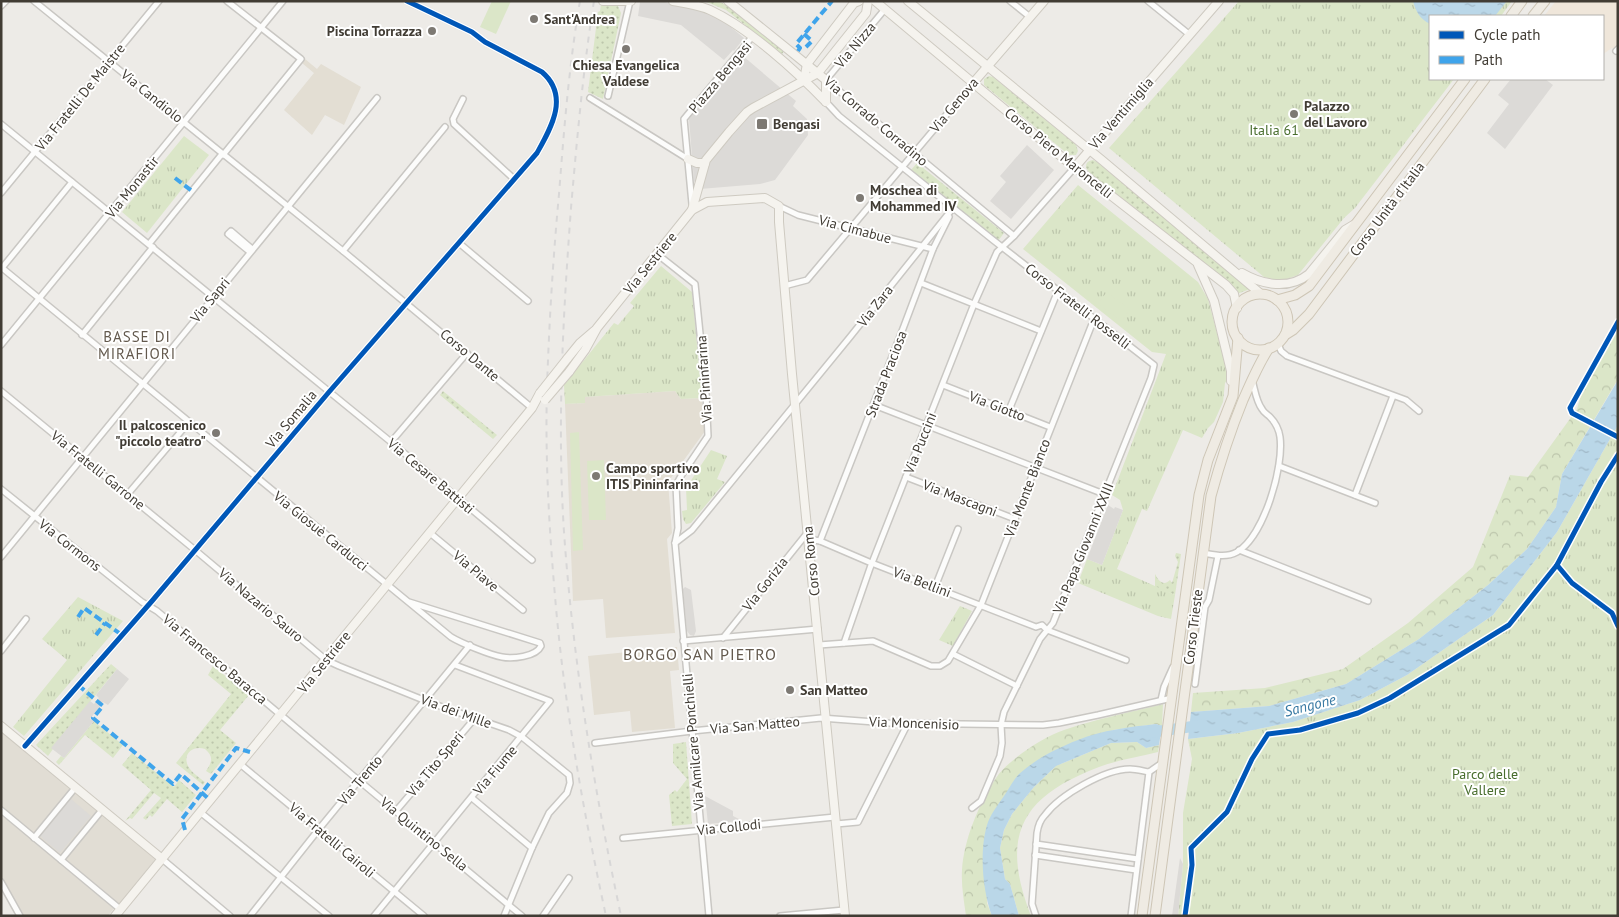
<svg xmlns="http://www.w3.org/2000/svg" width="1619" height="917" viewBox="0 0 1619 917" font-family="'PT Sans',sans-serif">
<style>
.residential{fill:#e1ddd4}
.commercial{fill:#efe6da}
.education{fill:#e3ded3}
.grass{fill:url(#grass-dots)}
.forest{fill:url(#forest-crowns)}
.park{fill:url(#park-tufts)}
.pitch{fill:#dbe6c8}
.parking{fill:#dcdad7}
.water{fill:url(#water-ripples)}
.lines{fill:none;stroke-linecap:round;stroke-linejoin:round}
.river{stroke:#bad7e8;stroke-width:11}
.street-casing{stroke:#c9c7c3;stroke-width:8}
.secondary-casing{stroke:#cecac1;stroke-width:10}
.primary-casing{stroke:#cec6b6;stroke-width:11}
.street{stroke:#fcfcfb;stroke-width:5}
.secondary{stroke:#f5f3ee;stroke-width:8}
.primary{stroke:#efebe3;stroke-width:9}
.rail{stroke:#d8d7d7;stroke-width:2;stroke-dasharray:6 6;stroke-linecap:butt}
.secondary-bridge-casing{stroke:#cecac1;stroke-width:10;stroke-linecap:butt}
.secondary-bridge{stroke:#f5f3ee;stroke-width:8}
.quiet{stroke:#3fa4eb;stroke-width:4;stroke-dasharray:8 4;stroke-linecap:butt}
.cycleway-casing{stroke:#fff;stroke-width:8}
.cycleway{stroke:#0057b8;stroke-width:5}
.poi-dot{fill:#7d7973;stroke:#fff;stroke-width:2}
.labels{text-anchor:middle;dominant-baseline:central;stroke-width:4;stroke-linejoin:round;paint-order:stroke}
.poi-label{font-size:14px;font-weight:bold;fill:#413c34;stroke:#fff;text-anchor:start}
.street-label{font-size:14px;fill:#413c34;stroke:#fff}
.park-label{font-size:14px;fill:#486d2d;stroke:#fff}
.neighbourhood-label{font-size:15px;letter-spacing:1px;fill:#63594d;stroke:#fff}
.water-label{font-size:15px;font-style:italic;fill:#3879a3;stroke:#fff}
.quarter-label{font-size:16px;letter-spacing:1px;fill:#63594d;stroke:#fff}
</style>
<defs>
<pattern id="grass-dots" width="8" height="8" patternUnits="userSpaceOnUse" patternTransform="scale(1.25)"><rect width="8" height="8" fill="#dbe6c8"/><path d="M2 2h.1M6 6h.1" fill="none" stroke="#bdc6ac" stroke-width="1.8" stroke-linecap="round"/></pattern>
<pattern id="forest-crowns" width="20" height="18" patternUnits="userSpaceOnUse" patternTransform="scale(1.25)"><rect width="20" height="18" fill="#dbe6c8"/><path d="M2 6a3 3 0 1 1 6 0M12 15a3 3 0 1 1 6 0" fill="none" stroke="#bdc6ac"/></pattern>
<pattern id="park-tufts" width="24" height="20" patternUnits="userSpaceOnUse" patternTransform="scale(1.25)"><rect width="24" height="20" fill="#dbe6c8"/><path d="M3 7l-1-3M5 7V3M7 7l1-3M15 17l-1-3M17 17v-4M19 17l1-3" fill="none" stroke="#bdc6ac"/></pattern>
<pattern id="water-ripples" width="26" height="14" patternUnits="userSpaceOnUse" patternTransform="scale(1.25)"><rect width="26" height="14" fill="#bad7e8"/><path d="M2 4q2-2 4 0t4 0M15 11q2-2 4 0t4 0" fill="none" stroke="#a1b9c8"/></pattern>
</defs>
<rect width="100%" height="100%" fill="#edebe7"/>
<g class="residential">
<path d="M1 731 72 790 34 835 1 807Z"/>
<path d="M75 792 156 858 119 905 37 838Z"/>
<path d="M1 813 115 907 108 916H22L1 877Z"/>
</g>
<path class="commercial" d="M1556 1H1618V53L1612 48 1603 54V16H1544Z"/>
<g class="education">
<path d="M305 59 317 69 321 64 361 87 344 125 325 115 312 135 284 110 314 73 302 63Z"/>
<path d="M675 391 681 399 702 398 705 431 668 482 672 533 667 539 675 633 606 638 603 599 573 601 565 404 585 403V397Z"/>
<path d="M677 647 679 670 670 671 675 728 632 732 630 711 594 715 588 656Z"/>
</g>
<g class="grass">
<path d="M704 1H718L728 6 784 51 782 54 726 10Z"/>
<path d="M601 4 618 6 621 13 603 99 588 92 598 12 600 11Z"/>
<path d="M989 76 993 77 1076 145 1078 151 1076 155H1069L984 85V79Z"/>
<path d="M1093 160 1097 162 1250 289 1237 294 1233 287 1181 244 1168 237 1089 172 1086 168C1086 163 1087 161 1093 160Z"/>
<path d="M917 163 1004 233 998 241 911 170Z"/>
<path d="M443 391 497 435 493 439 440 395Z"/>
<path d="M1176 553 1181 554 1175 595 1155 587V574C1158 580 1163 587 1170 580L1172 583 1178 562 1175 556Z"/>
<path d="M111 664 117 669 52 748 53 749 48 756 36 745Z"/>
<path d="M213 666 249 695 220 730 236 743 211 774 206 771C212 762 214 757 205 749 194 745 182 753 188 766 191 772 200 778 205 782L203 785 176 763 231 694 208 675Z"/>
<path d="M94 721 123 745 113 758 85 735 59 765 56 762 61 756 64 758Z"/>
<path d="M686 742 692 824 672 826 669 795 675 790 677 792 687 779 673 763V744Z"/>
<path d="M132 753 174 787 179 780 196 795 182 812 167 799 152 817 150 815 146 820 143 818 161 798 154 793 132 819 130 818 125 821 151 790 122 765Z"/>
</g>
<g class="forest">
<path d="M1618 328V379L1562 474 1556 507 1527 549 1488 585 1419 639 1346 684 1269 706 1191 712 1193 693 1265 688 1343 669 1408 623 1473 567 1510 475 1528 477 1577 409 1582 392Z"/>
<path d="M1163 704 1162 726 1156 724 1113 730 999 803 987 903 992 916H966C964 901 961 885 962 870 964 839 979 804 996 778 1008 760 1043 737 1064 730 1096 719 1131 712 1163 704Z"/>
<path d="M1137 742 1146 748 1159 745 1158 752C1138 757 1118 760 1099 767 1020 797 1000 836 1031 916H1019L1010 884 1005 879 1000 848 1004 830 1012 814 1034 787 1056 766 1111 743Z"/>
</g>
<g class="park">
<path d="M1239 1H1512L1501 16H1430V79H1454L1355 208 1344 218 1298 275 1281 281 1264 277 1109 148Z"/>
<path d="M184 136 209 155 147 233 122 212Z"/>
<path d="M1078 185 1198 282 1208 299 1229 378 1225 383 1223 402 1214 422 1208 428 1202 438 1183 430 1147 511 1142 509 1117 569 1175 595 1171 619 1158 616 1078 583 1087 559 1102 565 1123 510 1120 500 1112 495 1166 354 1152 352 1023 249Z"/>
<path d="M661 266 692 292 702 398 681 399 675 391 585 397V403L565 404 564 385 614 323 618 325 634 306 630 303Z"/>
<path d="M1618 425V916H1178L1183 864V813L1192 759 1188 739 1238 733 1293 722 1360 700 1407 675 1493 615 1557 532Z"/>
<path d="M711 450 727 456 717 479 725 482 691 523 686 524 683 519 682 511 687 510 686 488Z"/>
<path d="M78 597 123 621 24 736 13 727 67 660 42 639Z"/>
<path d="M960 606 972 611 953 646 939 640Z"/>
</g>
<g class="pitch">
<path d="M492 1H511L496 34 480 27Z"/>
<path d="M1107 292 1130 310 1121 321 1098 303Z"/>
<path d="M579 432 583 550 573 551 570 433Z"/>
<path d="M604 460 606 520H589L587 461Z"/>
</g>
<g class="parking">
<path d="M659 1 699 8 721 19 744 38 734 51 733 50 724 60 681 25 638 16 640 2Z"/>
<path d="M743 56 796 101 793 106 807 119 808 135 775 180 760 184 700 189 694 181 689 119Z"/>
<path d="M1511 79H1545L1553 85 1505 149 1487 133 1509 104 1498 95Z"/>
<path d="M1027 145 1054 170 1011 219 990 201 1006 182 1000 176Z"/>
<path d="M1108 505 1114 509 1115 507 1123 510 1102 565 1087 559Z"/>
<path d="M685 587 691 590 696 631 694 636 690 635 687 631 683 589Z"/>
<path d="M117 669 129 679 108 705 103 702 90 719 94 721 64 758 51 748 90 701 94 704 99 698 96 695Z"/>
<path d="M705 796 733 811V816L739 819V821L708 824Z"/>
<path d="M71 799 91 816 60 853 40 836Z"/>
<path d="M1180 858 1183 864 1178 916H1172Z"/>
</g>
<g class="water">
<path d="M1413 1H1507L1495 16H1430V24C1420 19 1416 12 1413 1Z"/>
<path d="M1618 380V425L1557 532 1493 615 1407 675 1360 700 1293 722 1238 733 1188 739 1191 712 1269 706 1346 684 1419 639 1488 585 1527 549 1556 507 1562 474Z"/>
<path d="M1156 724 1162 726 1159 745 1146 748 1137 742 1111 743 1056 766 1034 787 1012 814 1004 830 1000 848 1005 879 1010 884 1019 916H992C982 890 979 848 988 822 992 812 1000 802 1006 793 1010 787 1014 779 1019 774 1036 759 1057 748 1078 740 1102 730 1130 727 1156 724Z"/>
</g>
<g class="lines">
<path class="river" d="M1147 733 1203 725"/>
<defs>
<g id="street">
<path d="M34 1 343 251 532 408"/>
<path d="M1010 1 1030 17"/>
<path d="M1148 1 1190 35"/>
<path d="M1 6 6 1"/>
<path d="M885 9 826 80 1014 236"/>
<path d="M1616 51 1618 49"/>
<path d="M608 96 630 1"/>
<path d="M590 98 688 159"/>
<path d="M463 99 453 119 454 124 514 179"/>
<path d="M826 102 839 116 993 240 1154 365 1151 378 1053 623 1040 639 1004 712 1001 725 1002 743 1000 756 981 801 972 808"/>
<path d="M1 124 391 442 532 560"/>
<path d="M223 155 301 59 227 1"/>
<path d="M1 193 159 1"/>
<path d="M692 204 684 119 752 37"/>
<path d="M779 206 798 215 933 249"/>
<path d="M459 243 528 301"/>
<path d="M149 244 222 154"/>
<path d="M343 251 445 127"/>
<path d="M250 252 228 234 231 231 252 249"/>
<path d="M657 254 695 284 706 393 708 436 681 476 676 485 678 528 675 543 709 916"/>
<path d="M1 267 451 637C461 643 490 655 502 657 512 659 536 657 541 646L540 643 409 602"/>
<path d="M2 268 72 182"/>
<path d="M921 283 1041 331"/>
<path d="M784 286 807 280 974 82"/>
<path d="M82 335 153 247"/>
<path d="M1278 344 1281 351 1287 356 1406 400 1419 411"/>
<path d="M1 345 283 1"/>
<path d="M943 385 1050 427"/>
<path d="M1 391 195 550 326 660 339 666 431 703 509 730 522 737 569 775 570 783 567 793 549 813 532 848 504 916"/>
<path d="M874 405 1104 494"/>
<path d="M1009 410 1055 298 1059 292"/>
<path d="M391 442 467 353"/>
<path d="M1279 466 1375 503"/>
<path d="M906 477 1015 519"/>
<path d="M1 489 142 602 157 611 363 784 522 916"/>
<path d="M127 495 189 422"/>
<path d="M1355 495 1393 396"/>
<path d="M430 533 523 610"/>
<path d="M808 539 820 541 869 562 1036 627 1042 625 1047 630 1126 660"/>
<path d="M820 541 904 326 933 249 949 217"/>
<path d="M675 543 692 530 850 337 953 208"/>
<path d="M1239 550 1368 601"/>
<path d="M1203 553C1215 555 1226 558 1237 552 1264 536 1284 467 1280 437 1279 430 1275 422 1270 417 1267 414 1264 413 1262 409 1256 401 1255 390 1252 380"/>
<path d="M1 557 377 98"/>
<path d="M935 587 958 529"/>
<path d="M723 638 808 532"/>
<path d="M683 641 818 629"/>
<path d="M844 643 870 568 974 304 997 252 1014 236 1075 167"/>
<path d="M819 645 873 641 931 666H940L948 661 981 605 1094 319"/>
<path d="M1 651 26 619"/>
<path d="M953 654 1017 686"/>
<path d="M1195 684 1205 607 1209 600 1218 556"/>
<path d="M1161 700 1164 687 1173 667"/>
<path d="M595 743 692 731 821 718 888 723 1043 725 1059 723 1098 715 1172 698"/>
<path d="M25 746 152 601 329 392 537 153C551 128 570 96 542 72L485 42 472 32 407 1"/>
<path d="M240 764 424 916"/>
<path d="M472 798 532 848"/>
<path d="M1 810 120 909"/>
<path d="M396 811 475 718"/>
<path d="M200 812 329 916"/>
<path d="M836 824 858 822 908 723"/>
<path d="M34 838 75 788"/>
<path d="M623 838 835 817"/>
<path d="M1036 844 1138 859"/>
<path d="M1035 855 1136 870"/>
<path d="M161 858 230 916"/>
<path d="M61 860 102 810"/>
<path d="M1 882 20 916"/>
<path d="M250 916 319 829 470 645"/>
<path d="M374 916 550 701 455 665"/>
<path d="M543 916 569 878"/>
<path d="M780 916 844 910"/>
<path d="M1036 916 1032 904 1037 833C1038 826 1040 820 1045 815 1060 795 1105 769 1130 769 1136 769 1143 771 1149 772"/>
<path d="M1131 916 1149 772 1162 763"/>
</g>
<g id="secondary">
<path d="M603 1H631"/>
<path d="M673 1C685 3 699 5 710 10 749 28 796 71 826 102"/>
<path d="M728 1 826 80"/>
<path d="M875 1 1063 158 1226 285 1234 294 1237 308"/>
<path d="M908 1 1103 161 1261 294"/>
<path d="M804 80 807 64 854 3 859 1"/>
<path d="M974 82 1044 1"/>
<path d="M826 102V80"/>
<path d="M688 159 697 163H705"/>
<path d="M1075 167 1219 1"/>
<path d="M692 210 706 160 729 132 747 112 753 108 818 73 866 13 868 1"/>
<path d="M1198 265 1214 301 1231 371V381"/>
<path d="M1242 273C1263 285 1289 290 1309 274L1345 230 1355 224"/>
<path d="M567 359 580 343 594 331"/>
<path d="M569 372 585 350 597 328 692 210 707 202 765 198 779 206V222L792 374 845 916"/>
<path d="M1 726 161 858"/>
<path d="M115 916 532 408 540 393"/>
</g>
<g id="primary">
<path d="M1511 16 1522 1"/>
<path d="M1533 16 1545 1"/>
<circle cx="1260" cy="322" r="28"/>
<path d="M1277 300 1295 295 1309 286 1465 79"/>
<path d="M1285 335 1293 330 1309 314 1485 79"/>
<path d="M1142 916 1199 495 1208 460 1233 396 1238 338"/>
<path d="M1155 916 1211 496C1220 463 1230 432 1243 400 1251 382 1258 365 1269 348"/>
</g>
</defs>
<use href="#street" class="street-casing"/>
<use href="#secondary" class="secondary-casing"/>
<use href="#primary" class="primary-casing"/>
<use href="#street" class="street"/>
<use href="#secondary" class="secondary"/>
<use href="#primary" class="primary"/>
<g class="rail">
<path d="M580 1C569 65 564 130 559 194 553 259 549 324 547 388 545 457 549 527 555 596 564 704 583 810 606 916"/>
<path d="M594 1C583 70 577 139 571 208 563 316 557 424 564 532 573 661 594 789 621 916"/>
</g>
<defs>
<g id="secondary-bridge">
<path d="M540 393 567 359"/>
<path d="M545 400 569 372"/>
</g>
</defs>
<use href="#secondary-bridge" class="secondary-bridge-casing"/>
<use href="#secondary-bridge" class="secondary-bridge"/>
<g class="quiet">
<path d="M804 34 812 41 806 47"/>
<path d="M798 51 800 48 796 44 832 1"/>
<path d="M175 178 192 191"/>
<path d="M78 617 84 608 122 635"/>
<path d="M96 635 105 623"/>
<path d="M78 685 103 706 93 718 173 784 181 774 210 800"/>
<path d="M185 830 182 819 236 748 250 752"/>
</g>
<defs>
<g id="cycleway">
<path d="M1618 322 1570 408 1572 413 1618 437"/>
<path d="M1557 565 1572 583 1612 613 1618 626"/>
<path d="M25 746 152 601 329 392 537 153C551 128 570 96 542 72L485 42 472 32 407 1"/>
<path d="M1185 916 1192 865 1191 848 1227 812 1252 759 1268 734 1300 730 1358 713 1390 698 1509 625 1557 565 1601 482 1618 455"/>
</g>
</defs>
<use href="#cycleway" class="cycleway-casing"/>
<use href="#cycleway" class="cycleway"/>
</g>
<g class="poi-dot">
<circle cx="534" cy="19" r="5"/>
<circle cx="432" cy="31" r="5"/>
<circle cx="626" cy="49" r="5"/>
<circle cx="1294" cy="114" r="5"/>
<rect x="756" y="118" width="12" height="12" rx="2.5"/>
<circle cx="860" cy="198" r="5"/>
<circle cx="216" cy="433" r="5"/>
<circle cx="596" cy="476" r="5"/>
<circle cx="790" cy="690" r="5"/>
</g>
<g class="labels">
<g class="poi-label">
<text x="544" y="19">Sant'Andrea</text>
<text x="422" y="31" text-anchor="end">Piscina Torrazza</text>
<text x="626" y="65" text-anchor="middle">Chiesa Evangelica<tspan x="626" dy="16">Valdese</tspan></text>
<text x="1304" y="106">Palazzo<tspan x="1304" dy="16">del Lavoro</tspan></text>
<text x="773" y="124">Bengasi</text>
<text x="870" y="190">Moschea di<tspan x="870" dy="16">Mohammed IV</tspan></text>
<text x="206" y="425" text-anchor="end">Il palcoscenico<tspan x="206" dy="16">"piccolo teatro"</tspan></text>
<text x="606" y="468">Campo sportivo<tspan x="606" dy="16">ITIS Pininfarina</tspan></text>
<text x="800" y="690">San Matteo</text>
</g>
<g class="street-label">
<text transform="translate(855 45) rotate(-50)">Via Nizza</text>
<text transform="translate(720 77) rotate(-50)">Piazza Bengasi</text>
<text transform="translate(152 96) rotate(39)">Via Candiolo</text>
<text transform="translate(80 97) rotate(-51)">Via Fratelli De Maistre</text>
<text transform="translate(954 105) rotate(-50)">Via Genova</text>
<text transform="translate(1121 113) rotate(-49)">Via Ventimiglia</text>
<text transform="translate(876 121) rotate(40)">Via Corrado Corradino</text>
<text transform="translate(1059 153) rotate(39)">Corso Piero Maroncelli</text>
<text transform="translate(132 187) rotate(-51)">Via Monastir</text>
<text transform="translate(1387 209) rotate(-53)">Corso Unità d'Italia</text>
<text transform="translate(855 229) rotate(15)">Via Cimabue</text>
<text transform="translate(650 263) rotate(-51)">Via Sestriere</text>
<text transform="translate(210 300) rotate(-51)">Via Sapri</text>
<text transform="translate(875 306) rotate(-52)">Via Zara</text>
<text transform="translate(1078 306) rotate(38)">Corso Fratelli Rosselli</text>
<text transform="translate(470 355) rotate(40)">Corso Dante</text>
<text transform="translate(886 374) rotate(-69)">Strada Praciosa</text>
<text transform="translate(704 379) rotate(-94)">Via Pininfarina</text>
<text transform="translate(997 406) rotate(21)">Via Giotto</text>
<text transform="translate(291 419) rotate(-50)">Via Somalia</text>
<text transform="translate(920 443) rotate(-68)">Via Puccini</text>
<text transform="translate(98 470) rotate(39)">Via Fratelli Garrone</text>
<text transform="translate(431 476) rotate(40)">Via Cesare Battisti</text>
<text transform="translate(1027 488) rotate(-69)">Via Monte Bianco</text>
<text transform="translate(960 498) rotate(21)">Via Mascagni</text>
<text transform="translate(321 531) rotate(39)">Via Giosuè Carducci</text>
<text transform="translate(70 545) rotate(38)">Via Cormons</text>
<text transform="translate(1083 548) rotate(-68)">Via Papa Giovanni XXIII</text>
<text transform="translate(811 561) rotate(-96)">Corso Roma</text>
<text transform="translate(476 571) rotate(40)">Via Piave</text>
<text transform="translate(922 582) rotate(21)">Via Bellini</text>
<text transform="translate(765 584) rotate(-52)">Via Gorizia</text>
<text transform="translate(261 605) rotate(40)">Via Nazario Sauro</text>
<text transform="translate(1193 627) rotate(-83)">Corso Trieste</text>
<text transform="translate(215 659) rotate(40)">Via Francesco Baracca</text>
<text transform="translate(324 662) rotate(-51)">Via Sestriere</text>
<text transform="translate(456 711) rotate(20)">Via dei Mille</text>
<text transform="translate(914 723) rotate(2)">Via Moncenisio</text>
<text transform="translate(755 725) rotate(-5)">Via San Matteo</text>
<text transform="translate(693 742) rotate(-95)">Via Amilcare Ponchielli</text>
<text transform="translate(435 764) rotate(-50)">Via Tito Speri</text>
<text transform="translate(495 770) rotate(-50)">Via Fiume</text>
<text transform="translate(360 780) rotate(-50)">Via Trento</text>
<text transform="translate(729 827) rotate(-6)">Via Collodi</text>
<text transform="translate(424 834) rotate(39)">Via Quintino Sella</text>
<text transform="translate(332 840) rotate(40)">Via Fratelli Cairoli</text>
</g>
<g class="park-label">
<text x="1274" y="130">Italia 61</text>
<text x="1485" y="774">Parco delle<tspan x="1485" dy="16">Vallere</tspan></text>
</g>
<g class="neighbourhood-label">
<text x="137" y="336">BASSE DI<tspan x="137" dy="17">MIRAFIORI</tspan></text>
</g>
<g class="water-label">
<text transform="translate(1310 705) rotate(-14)">Sangone</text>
</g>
<g class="quarter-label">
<text x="700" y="654">BORGO SAN PIETRO</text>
</g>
</g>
<rect width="1619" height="917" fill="none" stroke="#413c34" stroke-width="5"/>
<rect x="1429" y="15" width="175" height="65" fill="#ffffff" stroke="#b3b1ae"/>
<rect x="1439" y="31" width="25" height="8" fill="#0057b8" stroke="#b3b1ae"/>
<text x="1474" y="40" font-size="15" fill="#413c34">Cycle path</text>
<rect x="1439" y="56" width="25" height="8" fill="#3fa4eb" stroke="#b3b1ae"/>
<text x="1474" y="65" font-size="15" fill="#413c34">Path</text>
</svg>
